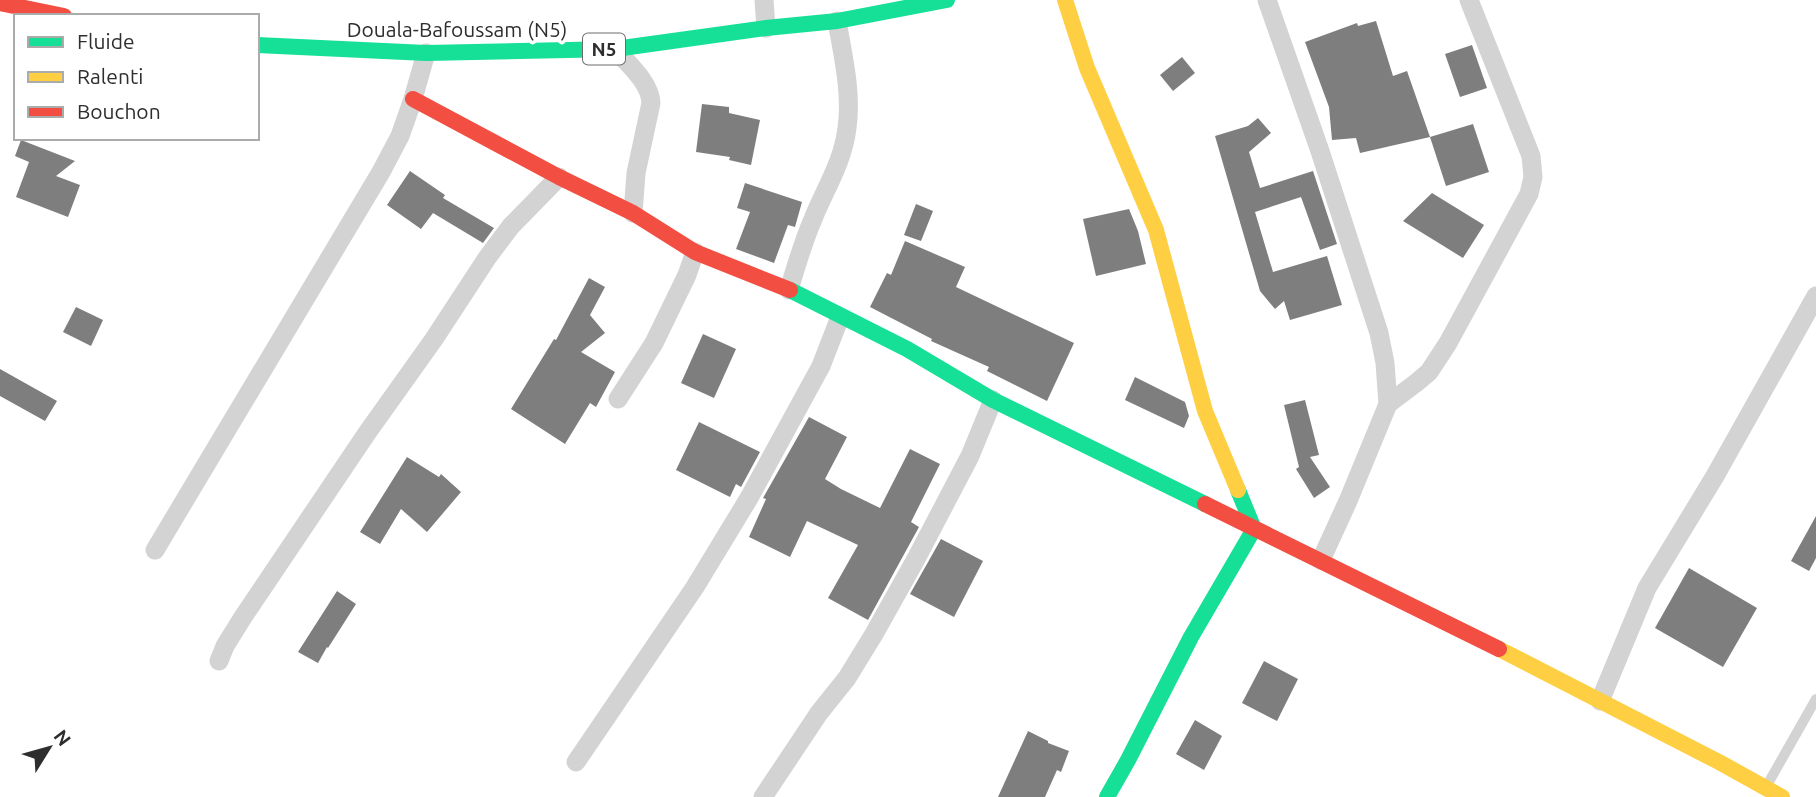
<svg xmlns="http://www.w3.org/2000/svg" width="1816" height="797" viewBox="0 0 1816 797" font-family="Ubuntu,sans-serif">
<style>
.building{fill:#7e7e7e}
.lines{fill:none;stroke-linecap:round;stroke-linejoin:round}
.lane{stroke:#d3d3d3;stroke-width:10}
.street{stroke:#d3d3d3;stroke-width:19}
.fast{stroke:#16e098;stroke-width:16}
.slow{stroke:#ffcf43;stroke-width:16}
.jam{stroke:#f24e42;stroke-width:16}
.labels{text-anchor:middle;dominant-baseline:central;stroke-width:7;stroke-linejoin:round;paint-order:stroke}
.shield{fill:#fff;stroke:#6d6d6d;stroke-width:2}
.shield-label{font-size:19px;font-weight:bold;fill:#2e2e2e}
.street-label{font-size:21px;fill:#2e2e2e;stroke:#fff}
</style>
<rect width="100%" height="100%" fill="#fff"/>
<g class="building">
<path d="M1376 21 1393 76 1407 71 1430 137 1360 153 1356 138 1332 140 1329 107 1305 42 1357 23 1358 26Z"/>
<path d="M1472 45 1487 88 1460 97 1445 54Z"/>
<path d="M1182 57 1195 73 1173 91 1160 75Z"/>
<path d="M702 104 729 107V113L760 120 751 165 729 160 730 157 696 152Z"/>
<path d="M1258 118 1271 133 1249 152 1260 188 1313 171 1337 244 1320 250 1301 197 1255 212 1273 272 1327 256 1342 305 1290 320 1284 301 1275 309 1260 291 1215 136 1248 126Z"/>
<path d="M1473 124 1489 172 1446 186 1430 137Z"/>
<path d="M21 140 75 161 56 176 80 185 68 217 16 197 29 162 15 156Z"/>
<path d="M410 171 445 195 443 198 494 228 483 243 433 213 421 229 387 205Z"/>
<path d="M745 183 802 202 795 227 788 225 774 263 736 249 750 212 737 208Z"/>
<path d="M1432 193 1484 225 1463 258 1403 221Z"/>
<path d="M916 204 933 211 921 241 904 235Z"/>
<path d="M1129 209 1138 231 1146 264 1096 276 1083 219Z"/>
<path d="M905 241 965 267 956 287 1074 343 1047 401 987 371 989 367 931 341 932 339 870 307 887 273 891 275Z"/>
<path d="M589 278 605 287 590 315 605 333 581 352 615 372 596 407 590 403 565 444 511 409 554 339 556 340Z"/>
<path d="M76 307 103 320 91 346 63 332Z"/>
<path d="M703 334 736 349 714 398 681 383Z"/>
<path d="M0 369 57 401 45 421 0 396Z"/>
<path d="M1135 377 1185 402 1189 416 1184 428 1125 400Z"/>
<path d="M1305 400 1319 455 1310 457 1330 487 1314 498 1296 469 1299 467 1284 405Z"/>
<path d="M809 417 847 437 825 479 841 489 880 508 910 449 940 464 911 522 919 527 868 620 828 598 858 545 807 521 790 557 749 537 766 499 763 498Z"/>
<path d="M699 422 760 452 741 487 736 484 730 497 676 470Z"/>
<path d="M407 457 439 477 441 474 461 492 427 532 401 509 380 544 360 532Z"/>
<path d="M1816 516V558L1809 571 1791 561Z"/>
<path d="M941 539 983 561 954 617 910 594Z"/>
<path d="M1689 568 1757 608 1723 667 1655 628Z"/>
<path d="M337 591 356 604 328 648 327 647 318 663 298 652Z"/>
<path d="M1264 661 1298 679 1277 721 1242 703Z"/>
<path d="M1195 720 1222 736 1204 770 1176 754Z"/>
<path d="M1028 731 1048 741V743L1069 751 1061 772 1057 770 1045 797H998Z"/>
</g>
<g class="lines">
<path class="lane" d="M1766 787 1816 699"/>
<g class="street">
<path d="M764 0 766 28"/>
<path d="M1267 0 1320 151 1379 333 1385 363 1388 404 1348 501 1321 560"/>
<path d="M615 49C628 64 650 82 651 103L636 173 633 213"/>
<path d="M789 290C796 266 803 242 813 219 825 189 843 162 847 128 852 93 843 56 837 21"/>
<path d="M618 399 654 343 687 275 695 252"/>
<path d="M1388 404 1416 383 1429 372 1448 343 1529 194 1533 177 1531 156 1469 0"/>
<path d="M155 550 381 172 400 136 413 99 426 53"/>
<path d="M219 661 225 646 243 617 367 433 434 339 487 258 511 226 559 177"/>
<path d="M1600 701 1647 588 1715 476 1816 296"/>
<path d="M576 762 695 587 749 498 821 366 840 317"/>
<path d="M763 797 819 713 847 678 874 634 916 559 970 456 993 400"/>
</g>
<g class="fast">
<path d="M257 45 426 53 615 49 766 28 837 21 947 0"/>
<path d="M790 290 907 349 993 400 1205 504"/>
<path d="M1107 797 1128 760 1191 637 1254 529 1238 490"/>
</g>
<g class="slow">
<path d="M1065 0 1087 68 1156 230 1205 411 1238 490"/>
<path d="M1499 649 1719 762 1782 797"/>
</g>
<g class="jam">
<path d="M0 3 64 16"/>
<path d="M413 99 559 177 633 213 695 252 790 290"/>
<path d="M1205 504 1499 649"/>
</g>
</g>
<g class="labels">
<rect class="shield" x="583" y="33.5" width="42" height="31" rx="5"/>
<g class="shield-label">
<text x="604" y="49">N5</text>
</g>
<g class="street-label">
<text x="457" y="29">Douala-Bafoussam (N5)</text>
</g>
</g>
<rect x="14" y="14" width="245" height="126" fill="#ffffff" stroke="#ababab" stroke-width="2"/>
<rect x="28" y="37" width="35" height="10" fill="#16e098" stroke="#ababab" stroke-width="2"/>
<text x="77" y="49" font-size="21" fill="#2e2e2e">Fluide</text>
<rect x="28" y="72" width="35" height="10" fill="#ffcf43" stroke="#ababab" stroke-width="2"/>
<text x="77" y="84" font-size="21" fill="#2e2e2e">Ralenti</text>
<rect x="28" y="107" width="35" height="10" fill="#f24e42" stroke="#ababab" stroke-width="2"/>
<text x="77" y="119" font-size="21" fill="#2e2e2e">Bouchon</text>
<g transform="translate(49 748) rotate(53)" stroke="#ffffff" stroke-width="5" paint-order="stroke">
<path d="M0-5L12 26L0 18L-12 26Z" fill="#2e2e2e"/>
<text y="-10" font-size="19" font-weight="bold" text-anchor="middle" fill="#2e2e2e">N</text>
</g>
</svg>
